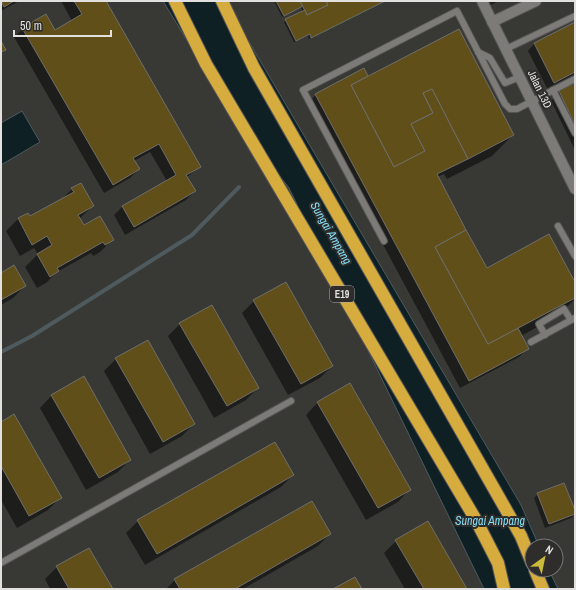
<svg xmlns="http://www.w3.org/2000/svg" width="576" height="590" viewBox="0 0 576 590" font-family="'Archivo Narrow',sans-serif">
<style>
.water{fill:#0f2025;stroke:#4e5a5d}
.shadow{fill:#0007}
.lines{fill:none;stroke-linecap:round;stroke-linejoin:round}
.stream{stroke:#4e5a5d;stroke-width:4}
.building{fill:#614f19;stroke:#6f6e6b}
.lane-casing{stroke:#565553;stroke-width:8}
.street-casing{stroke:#565553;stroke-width:12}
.highway-casing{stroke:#565553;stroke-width:14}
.lane{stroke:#7c7b78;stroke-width:6}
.street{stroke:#7c7b78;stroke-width:10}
.highway{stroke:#d7ac3f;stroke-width:12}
.labels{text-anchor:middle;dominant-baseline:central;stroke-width:4;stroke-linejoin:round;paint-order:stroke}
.shield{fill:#2e2d2b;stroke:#acaba9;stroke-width:1}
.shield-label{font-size:10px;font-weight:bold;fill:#e2e1df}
.street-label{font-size:11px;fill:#e2e1df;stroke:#2e2d2b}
.water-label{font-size:12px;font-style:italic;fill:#84dff7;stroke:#2e2d2b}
</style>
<rect width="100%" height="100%" fill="#383835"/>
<g class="water">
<path d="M163 1H225L521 505 539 546H532V570H549L558 589H484L289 188 232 114Z"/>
<path d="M22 111 40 142 1 165V123Z"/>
</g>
<g class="shadow">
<path d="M1 1H19L1 11Z"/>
<path d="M61 1H104L200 166 187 177 195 191 186 200 125 235 114 215 122 207 167 181 150 152 134 161 139 169 130 178 104 193 14 37 23 29 55 31 72 21Z"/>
<path d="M274 1H385L309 39 308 36 294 42 284 22 303 12 301 7 282 17Z"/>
<path d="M489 1H498L491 5Z"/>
<path d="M575 24V74L547 88 528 51 534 44Z"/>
<path d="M364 69 368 77 513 135 492 156 447 179 444 174 437 177 486 269 575 284V299L559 315 521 336 527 349 519 357 460 388 307 103 316 95Z"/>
<path d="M575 84V150L551 101 559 92Z"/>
<path d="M72 189 93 206 79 219 83 226 112 240 100 252 93 256 91 253 57 272 46 283 37 288 25 267 38 254 34 248 20 256 6 231 18 219 28 214 30 218 60 201Z"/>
<path d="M1 274 25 286 13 298 1 305Z"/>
<path d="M254 301 332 366 320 378 288 395 242 313Z"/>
<path d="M180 324 258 388 246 400 214 418 168 336Z"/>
<path d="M116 359 194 424 182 436 150 454 104 371Z"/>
<path d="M52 395 130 460 118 472 86 490 40 408Z"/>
<path d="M318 402 410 489 398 502 366 520 306 415Z"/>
<path d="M1 423 60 498 48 510 17 528 1 500Z"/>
<path d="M293 475 281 487 145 565 126 533 138 521Z"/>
<path d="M538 494 575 512V514L571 518 545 528 534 498Z"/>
<path d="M330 534 318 546 243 589H166L175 580Z"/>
<path d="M396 541 466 589H405L384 553Z"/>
<path d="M57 567 111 589H50L45 579Z"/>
</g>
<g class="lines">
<path class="stream" d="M1 352 32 336 192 235 239 187"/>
</g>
<g class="building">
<path d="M1 1H14L4 7Z"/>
<path d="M74 1H106L201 167 186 175 196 191 134 227 122 206 176 175 159 144 133 158 140 169 113 185 22 28 46 14 55 30 82 14Z"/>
<path d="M276 1H300L303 6 284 16Z"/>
<path d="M300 1H326L328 5 307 15Z"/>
<path d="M326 1H385L311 38 310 34 296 41 285 19 305 10 307 15 328 5Z"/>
<path d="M575 22V72L554 83 534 43Z"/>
<path d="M459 29 514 135 468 159 432 89 423 93 433 113 411 124 425 151 394 167 351 85Z"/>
<path d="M1 41 6 50 1 52Z"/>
<path d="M364 68 368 76 351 85 394 167 425 151 411 124 433 113 423 93 432 89 468 159 437 174 466 230 435 247 488 344 518 328 529 349 469 381 315 94Z"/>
<path d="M575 83V125L559 91Z"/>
<path d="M81 183 94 206 78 215 84 225 100 216 114 240 105 245 103 242 57 268 59 271 50 277 37 254 52 245 47 236 32 245 18 218 28 213 30 216 74 192 71 188Z"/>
<path d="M466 230 487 268 549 234 575 282V298L488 344 435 247Z"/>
<path d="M14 265 26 286 1 300V273Z"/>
<path d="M286 282 333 366 301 384 253 300Z"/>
<path d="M212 305 259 388 227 406 179 323Z"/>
<path d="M148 340 195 424 163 442 115 358Z"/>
<path d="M84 376 131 460 99 478 51 395Z"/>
<path d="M350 383 411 490 378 508 317 402Z"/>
<path d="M14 414 62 498 29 516 1 466V422Z"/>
<path d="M275 442 294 475 157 554 137 520Z"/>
<path d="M564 483 575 510V514L549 524 537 493Z"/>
<path d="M312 501 331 534 235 589H180L174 579Z"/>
<path d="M428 521 467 589H424L395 540Z"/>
<path d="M89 548 113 589H69L56 566Z"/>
<path d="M355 577 362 589H333Z"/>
</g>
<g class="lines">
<defs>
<g id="lane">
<path d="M506 49 575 16"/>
<path d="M478 52 490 58 505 83 520 77"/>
<path d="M553 90 575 133"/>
<path d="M558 226 575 256"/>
<path d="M384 241 303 90 457 11 505 104 510 109H517L575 79"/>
<path d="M545 335 539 324 564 309 571 320"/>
<path d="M531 342 575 318"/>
<path d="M1 563 291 401"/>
</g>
<g id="street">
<path d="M482 1 575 189"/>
<path d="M492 22 536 1"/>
</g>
<g id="highway">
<path d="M175 1 206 64 476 520 498 563 504 589"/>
<path d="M222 1 254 68 521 536 532 563"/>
<path d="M535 570 543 589"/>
</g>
</defs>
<use href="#lane" class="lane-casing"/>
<use href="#street" class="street-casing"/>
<use href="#highway" class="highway-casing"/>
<use href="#lane" class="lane"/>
<use href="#street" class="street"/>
<use href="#highway" class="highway"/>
</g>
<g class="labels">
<rect class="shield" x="330" y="286" width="24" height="16" rx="3"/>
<g class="shield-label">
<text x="342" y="294">E19</text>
</g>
<g class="street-label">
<text transform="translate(540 89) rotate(64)">Jalan 13D</text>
</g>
<g class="water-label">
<text transform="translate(331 233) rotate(60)">Sungai Ampang</text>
<text x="490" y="521">Sungai Ampang</text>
</g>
</g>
<rect width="576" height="590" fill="none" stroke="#e2e1df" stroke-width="4"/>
<g transform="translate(544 558) rotate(33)"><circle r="19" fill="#2e2d2b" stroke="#767573"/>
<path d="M0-3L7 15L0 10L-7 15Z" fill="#c9ba3a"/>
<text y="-6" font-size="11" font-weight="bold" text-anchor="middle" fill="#e2e1df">N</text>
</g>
<path d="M14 30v6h97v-6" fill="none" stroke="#e2e1df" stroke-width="2"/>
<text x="20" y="30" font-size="12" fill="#e2e1df" stroke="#2e2d2b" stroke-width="3" paint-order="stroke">50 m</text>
</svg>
